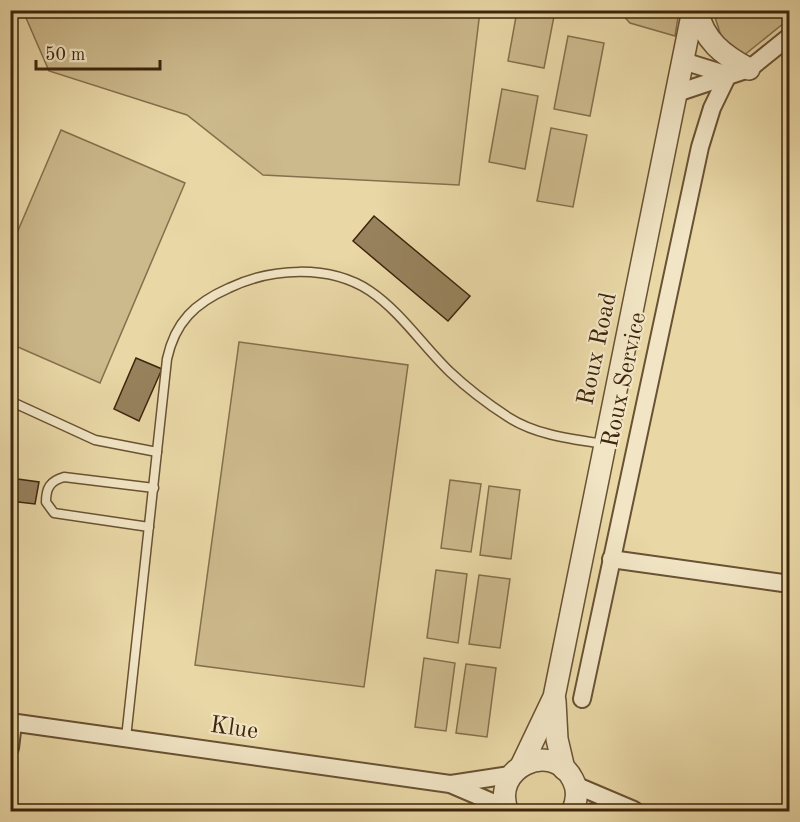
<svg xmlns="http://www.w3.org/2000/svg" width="800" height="822" viewBox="0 0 800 822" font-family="'Old Standard TT',serif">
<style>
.green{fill:#ccb98c;stroke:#856f4c;stroke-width:1.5}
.building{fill:#97825d;stroke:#3e250d;stroke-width:1.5}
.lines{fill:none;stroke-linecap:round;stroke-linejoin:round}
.service-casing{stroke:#695233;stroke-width:11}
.minor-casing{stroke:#695233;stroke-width:20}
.tertiary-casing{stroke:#695233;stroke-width:24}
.service{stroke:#f1e5c5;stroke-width:8}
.minor{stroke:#f1e5c5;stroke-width:16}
.tertiary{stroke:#f1e5c5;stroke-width:21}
.labels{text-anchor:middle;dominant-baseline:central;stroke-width:4.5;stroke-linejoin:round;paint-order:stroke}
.street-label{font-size:24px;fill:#3e250d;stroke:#f1e5c5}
</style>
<rect width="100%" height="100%" fill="#e9d7a6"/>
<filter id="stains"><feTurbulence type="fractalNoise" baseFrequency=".00333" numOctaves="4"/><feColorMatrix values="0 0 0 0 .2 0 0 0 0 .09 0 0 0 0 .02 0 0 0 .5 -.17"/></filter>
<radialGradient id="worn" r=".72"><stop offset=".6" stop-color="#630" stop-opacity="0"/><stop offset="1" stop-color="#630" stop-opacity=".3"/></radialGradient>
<g class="green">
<path d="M23 11H480L459 185 263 175 187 115 49 71Z"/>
<path d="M517 11H555L544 68 508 61Z"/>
<path d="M619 11H679L675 36 630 23Z"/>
<path d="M713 11H789V19L743 56 722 39Z"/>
<path d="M568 36 604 43 590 116 554 109Z"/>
<path d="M502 89 538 96 525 169 489 162Z"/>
<path d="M551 128 587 135 573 207 537 201Z"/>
<path d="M61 130 185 183 100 383 11 344V247Z"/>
<path d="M239 342 408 365 364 687 195 665Z"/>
<path d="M450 480 481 484 471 552 441 548Z"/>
<path d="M489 486 520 490 511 559 480 555Z"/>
<path d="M436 570 467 574 458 643 427 638Z"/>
<path d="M479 575 510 579 500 648 469 644Z"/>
<path d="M424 658 455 663 446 731 415 727Z"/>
<path d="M466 664 496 668 487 737 456 733Z"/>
</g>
<g class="building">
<path d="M374 216 470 296 448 321 353 241Z"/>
<path d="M136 358 162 369 139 421 114 409Z"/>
<path d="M10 478 39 482 35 504 10 501Z"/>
</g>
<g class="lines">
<defs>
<g id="service">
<path d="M10 401 95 440 157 452"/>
<path d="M149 527 54 513 46 502C46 488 50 481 64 477L154 488"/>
<path d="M126 738 167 359C175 322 195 303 229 288 271 268 329 264 370 291 401 312 423 346 450 372 467 388 488 404 508 417 536 435 571 439 604 444"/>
</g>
<g id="minor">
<path d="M683 61 728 75"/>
<path d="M677 93 749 69 790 36"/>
<path d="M611 559 790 584"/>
<path d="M582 699 700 147 712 108 728 75"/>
<path d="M10 722 450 784 506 808"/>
<path d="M10 748 13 723"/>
<path d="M451 784 510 775"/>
<path d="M575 785 634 810"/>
<path d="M593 812 625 810"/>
</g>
<g id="tertiary">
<path d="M697 10C704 41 723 55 749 69"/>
<path d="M555 701 557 739 564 769"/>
<path d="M522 764 554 697 693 10"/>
<path d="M508 812C489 769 552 738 573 780 578 790 577 802 572 812"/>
</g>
</defs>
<use href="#service" class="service-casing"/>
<use href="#minor" class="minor-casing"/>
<use href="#tertiary" class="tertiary-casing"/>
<use href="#service" class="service"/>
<use href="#minor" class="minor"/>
<use href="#tertiary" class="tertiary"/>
</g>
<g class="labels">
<g class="street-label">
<text transform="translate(598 349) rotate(-78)">Roux Road</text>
<text transform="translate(625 380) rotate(-78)">Roux Service</text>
<text transform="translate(234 729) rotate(8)">Klue</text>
</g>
</g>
<rect width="800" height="822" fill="none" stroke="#e9d7a6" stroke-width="36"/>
<rect x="12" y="12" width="776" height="798" fill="none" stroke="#3e250d" stroke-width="3"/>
<rect x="18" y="18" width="764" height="786" fill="none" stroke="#3e250d" stroke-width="1.5"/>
<path d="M36 60v9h124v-9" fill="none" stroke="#3e250d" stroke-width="3"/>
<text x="45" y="60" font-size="18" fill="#3e250d" stroke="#f1e5c5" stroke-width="4.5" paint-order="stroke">50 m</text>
<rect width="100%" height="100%" filter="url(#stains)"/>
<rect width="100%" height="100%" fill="url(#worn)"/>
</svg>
